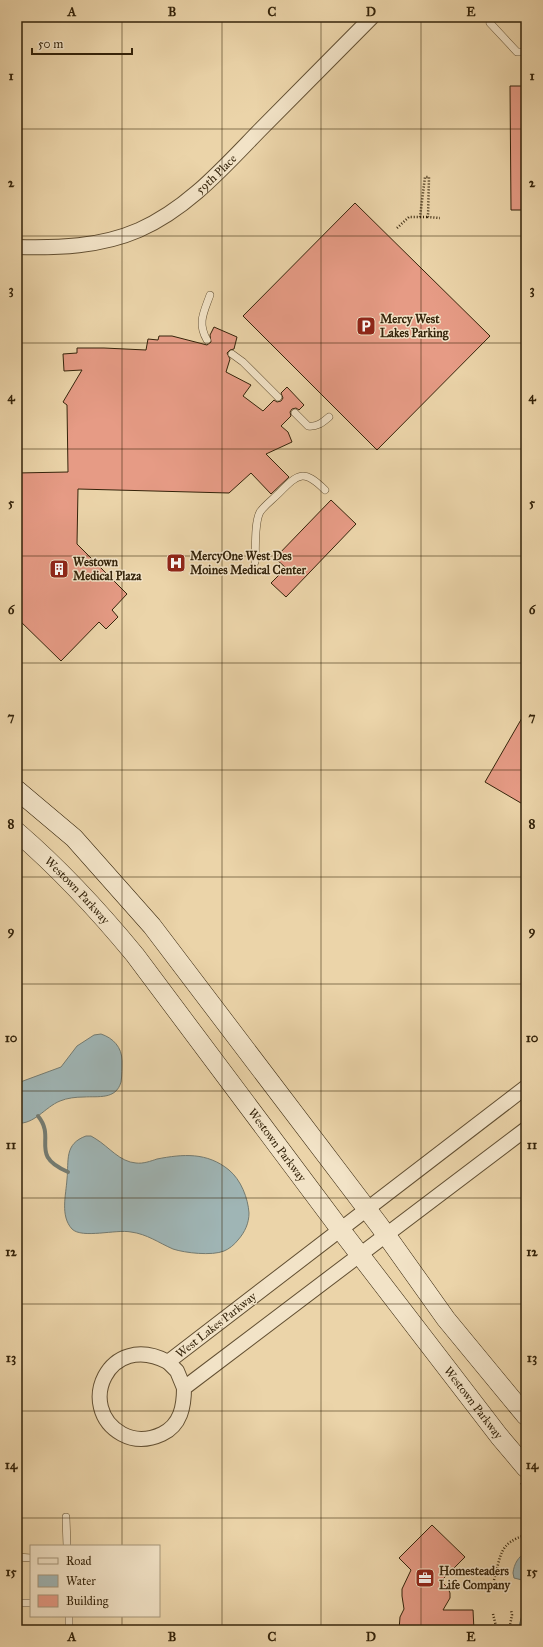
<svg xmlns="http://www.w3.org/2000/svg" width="543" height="1647" viewBox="0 0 543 1647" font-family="'IM FELL Great Primer',serif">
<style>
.water{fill:#9fb5b5;stroke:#747b71}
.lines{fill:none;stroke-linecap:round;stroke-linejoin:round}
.stream{stroke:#747b71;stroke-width:4}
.building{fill:#e69b85;stroke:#34230a}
.lane-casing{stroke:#624f32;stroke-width:8}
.street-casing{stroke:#624f32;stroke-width:16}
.secondary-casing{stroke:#34230a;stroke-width:20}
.path{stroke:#34230a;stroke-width:2.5;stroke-dasharray:1 2;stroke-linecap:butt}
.lane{stroke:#f2e3c7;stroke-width:7}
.street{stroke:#f2e3c7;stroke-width:14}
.secondary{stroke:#f2e3c7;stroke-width:19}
.grid{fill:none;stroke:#34230a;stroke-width:1;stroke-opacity:0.55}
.labels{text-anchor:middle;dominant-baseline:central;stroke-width:3;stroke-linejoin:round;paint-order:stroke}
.street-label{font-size:12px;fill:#34230a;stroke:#f2e3c7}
.poi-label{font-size:12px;font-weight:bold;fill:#34230a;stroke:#f2e3c7;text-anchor:start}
.neatline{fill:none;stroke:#34230a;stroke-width:1.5}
.grid-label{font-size:13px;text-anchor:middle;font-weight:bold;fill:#34230a}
</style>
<rect width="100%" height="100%" fill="#ebd4a9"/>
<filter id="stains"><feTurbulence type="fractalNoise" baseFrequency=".005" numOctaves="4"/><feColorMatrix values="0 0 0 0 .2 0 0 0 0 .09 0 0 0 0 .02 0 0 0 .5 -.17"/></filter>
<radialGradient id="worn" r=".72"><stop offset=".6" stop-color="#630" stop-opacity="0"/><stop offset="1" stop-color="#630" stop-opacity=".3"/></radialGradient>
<g class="water">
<path d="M101 1034C113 1038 122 1047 122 1061 122 1067 122 1076 121 1082 116 1100 98 1096 84 1097 76 1097 67 1098 60 1101 45 1107 34 1125 17 1123V1085L23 1081 61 1067 77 1046 94 1035Z"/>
<path d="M86 1136H91L96 1139C109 1147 120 1162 136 1163 143 1164 151 1161 157 1159 183 1154 207 1152 229 1170 241 1180 248 1198 249 1213 249 1223 245 1232 238 1240 234 1245 229 1249 224 1251 212 1256 185 1253 173 1249 159 1243 147 1234 131 1232 116 1229 82 1239 72 1229 60 1216 66 1195 67 1179 69 1160 64 1144 86 1136Z"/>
<path d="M526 1552V1581L514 1578 513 1573C514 1564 518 1557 526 1552Z"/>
<path d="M526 1613V1630H518L522 1615Z"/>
</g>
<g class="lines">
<path class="stream" d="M38 1116C57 1139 28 1155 68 1172"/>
</g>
<g class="building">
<path d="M510 86H526V210H511Z"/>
<path d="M355 203 490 336 377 450 243 316Z"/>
<path d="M214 327 237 337 234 349 230 350 227 353 230 359 226 372 251 385 243 396 263 411 274 400 277 402 281 401 283 398 281 393 287 387 304 405 299 410 296 408 292 409 290 412 291 416 281 426 288 432 292 442 266 454 289 477 271 494 251 473 229 493 78 489 77 544 127 594 112 610 118 617 106 629 99 622 61 661 17 618V473L68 472 67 405 63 402 82 370 64 371 63 354 77 353V348H104L146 350 148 339 158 340 159 336H172L207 345 211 342 210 335Z"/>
<path d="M331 500 356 524 286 597 271 583 286 568 275 558Z"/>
<path d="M526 711V806L485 782Z"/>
<path d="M432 1525 465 1557 441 1581 448 1588 450 1593V1598L443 1610H473L474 1630H399L400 1617 404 1609 402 1596V1589L411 1570 399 1558Z"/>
</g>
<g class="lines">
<defs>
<g id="lane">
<path d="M490 23 517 52H526"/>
<path d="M207 340C197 323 204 312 210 295"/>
<path d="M232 354 243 362 278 397"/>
<path d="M295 413 308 426C317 427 322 423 329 417"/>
<path d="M255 562C256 549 254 523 260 512 264 506 272 500 278 494 298 474 303 468 325 490"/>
<path d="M66 1517 67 1546"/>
<path d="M17 1557 31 1558"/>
<path d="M17 1603H31"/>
<path d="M69 1616V1630"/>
</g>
<g id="street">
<path id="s1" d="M17 247C58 248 100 247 139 230 187 209 223 168 259 131 297 93 334 55 372 17"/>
<path d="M526 1087 168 1362C108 1330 75 1408 122 1434 135 1441 149 1440 162 1434 181 1425 184 1406 184 1388L526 1129"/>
<path d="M168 1362 177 1371 184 1388"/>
</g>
<g id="secondary">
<path d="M17 790 74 838 152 926 379 1225 446 1319 526 1416"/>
<path id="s2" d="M17 832C61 870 98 910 135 955L340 1229 499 1436 526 1468"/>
</g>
</defs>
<use href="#lane" class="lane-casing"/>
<use href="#street" class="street-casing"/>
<use href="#secondary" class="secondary-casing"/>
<g class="path">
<path d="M420 217H428"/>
<path d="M397 228 409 217H420L425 177H429L428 217 440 218"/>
<path d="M521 1483 526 1489"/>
<path d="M494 1580C501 1557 498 1543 526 1535"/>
<path d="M493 1614 497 1630"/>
<path d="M509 1630 512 1615 511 1610"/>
</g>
<use href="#lane" class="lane"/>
<use href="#street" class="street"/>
<use href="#secondary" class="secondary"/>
</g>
<path class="grid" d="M122 17V1546M222 17V1630M321 17V1630M421 17V1630M17 129H526M17 236H526M17 343H526M17 449H526M17 556H526M17 663H526M17 770H526M17 877H526M17 984H526M17 1091H526M17 1198H526M17 1304H526M17 1411H526M17 1518H526M122 1616V1630"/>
<defs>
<symbol id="parking-square" viewBox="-11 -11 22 22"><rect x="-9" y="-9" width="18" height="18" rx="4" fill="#8f2418" stroke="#f2e3c7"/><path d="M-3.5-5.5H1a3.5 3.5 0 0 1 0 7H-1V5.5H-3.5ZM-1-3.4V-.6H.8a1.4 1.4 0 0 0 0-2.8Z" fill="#fff"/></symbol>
<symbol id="hospital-square" viewBox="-11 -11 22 22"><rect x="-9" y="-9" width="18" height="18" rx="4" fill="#8f2418" stroke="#f2e3c7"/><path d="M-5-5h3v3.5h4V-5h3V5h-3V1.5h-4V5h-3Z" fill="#fff"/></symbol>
<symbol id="building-square" viewBox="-11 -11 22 22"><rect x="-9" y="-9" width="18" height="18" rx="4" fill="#8f2418" stroke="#f2e3c7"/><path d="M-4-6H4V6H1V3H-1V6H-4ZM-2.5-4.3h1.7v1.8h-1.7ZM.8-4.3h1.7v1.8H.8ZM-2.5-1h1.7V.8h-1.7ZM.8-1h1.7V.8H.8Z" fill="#fff"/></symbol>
<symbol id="office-square" viewBox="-11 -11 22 22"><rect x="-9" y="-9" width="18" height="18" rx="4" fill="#8f2418" stroke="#f2e3c7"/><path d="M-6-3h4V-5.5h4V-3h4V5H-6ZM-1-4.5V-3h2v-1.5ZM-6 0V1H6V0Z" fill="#fff"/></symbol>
</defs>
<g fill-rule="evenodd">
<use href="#parking-square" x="355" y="315" width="22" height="22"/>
<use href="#hospital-square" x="165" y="552" width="22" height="22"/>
<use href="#building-square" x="48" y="558" width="22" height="22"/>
<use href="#office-square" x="414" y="1567" width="22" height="22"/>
</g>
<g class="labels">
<g class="street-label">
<text stroke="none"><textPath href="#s1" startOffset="220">59th Place</textPath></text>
<text stroke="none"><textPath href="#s2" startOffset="84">Westown Parkway</textPath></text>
<text stroke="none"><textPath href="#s2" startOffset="408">Westown Parkway</textPath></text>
<text transform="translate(216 1325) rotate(-38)">West Lakes Parkway</text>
<text stroke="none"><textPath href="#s2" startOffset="732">Westown Parkway</textPath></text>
</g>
<g class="poi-label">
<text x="380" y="319">Mercy West<tspan x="380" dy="14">Lakes Parking</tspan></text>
<text x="190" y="556">MercyOne West Des<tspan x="190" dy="14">Moines Medical Center</tspan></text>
<text x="73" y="562">Westown<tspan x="73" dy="14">Medical Plaza</tspan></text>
<text x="439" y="1571">Homesteaders<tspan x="439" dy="14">Life Company</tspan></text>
</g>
</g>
<rect width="543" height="1647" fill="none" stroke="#ebd4a9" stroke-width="44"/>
<rect x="30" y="1545" width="130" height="72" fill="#f2e3c7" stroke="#a6967b"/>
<rect x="38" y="1558" width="20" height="6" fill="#f2e3c7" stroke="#a6967b"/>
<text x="66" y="1565" font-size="12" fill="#34230a">Road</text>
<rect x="38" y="1575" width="20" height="12" fill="#9fb5b5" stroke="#a6967b"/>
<text x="66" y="1585" font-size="12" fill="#34230a">Water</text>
<rect x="38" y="1595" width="20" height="12" fill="#e69b85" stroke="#a6967b"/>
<text x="66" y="1605" font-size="12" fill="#34230a">Building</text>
<path d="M32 48v6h100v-6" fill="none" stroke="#34230a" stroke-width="2"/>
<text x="38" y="48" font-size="12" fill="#34230a" stroke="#f2e3c7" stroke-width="3" paint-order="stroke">50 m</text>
<rect x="22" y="22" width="499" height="1603" class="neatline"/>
<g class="grid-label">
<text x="72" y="16">A</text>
<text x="172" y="16">B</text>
<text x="272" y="16">C</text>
<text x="371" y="16">D</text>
<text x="471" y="16">E</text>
<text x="11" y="80">1</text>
<text x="532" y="80">1</text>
<text x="11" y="187">2</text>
<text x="532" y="187">2</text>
<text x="11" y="294">3</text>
<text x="532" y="294">3</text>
<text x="11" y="401">4</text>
<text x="532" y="401">4</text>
<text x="11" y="507">5</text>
<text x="532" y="507">5</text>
<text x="11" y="614">6</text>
<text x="532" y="614">6</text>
<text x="11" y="721">7</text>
<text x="532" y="721">7</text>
<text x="11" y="828">8</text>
<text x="532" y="828">8</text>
<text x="11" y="935">9</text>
<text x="532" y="935">9</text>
<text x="11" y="1042">10</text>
<text x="532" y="1042">10</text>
<text x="11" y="1149">11</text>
<text x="532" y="1149">11</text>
<text x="11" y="1256">12</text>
<text x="532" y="1256">12</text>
<text x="11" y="1362">13</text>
<text x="532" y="1362">13</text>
<text x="11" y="1469">14</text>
<text x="532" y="1469">14</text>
<text x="11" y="1576">15</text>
<text x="532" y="1576">15</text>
<text x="72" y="1641">A</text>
<text x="172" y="1641">B</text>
<text x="272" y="1641">C</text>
<text x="371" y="1641">D</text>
<text x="471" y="1641">E</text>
</g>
<rect width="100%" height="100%" filter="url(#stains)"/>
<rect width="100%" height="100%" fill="url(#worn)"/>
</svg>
